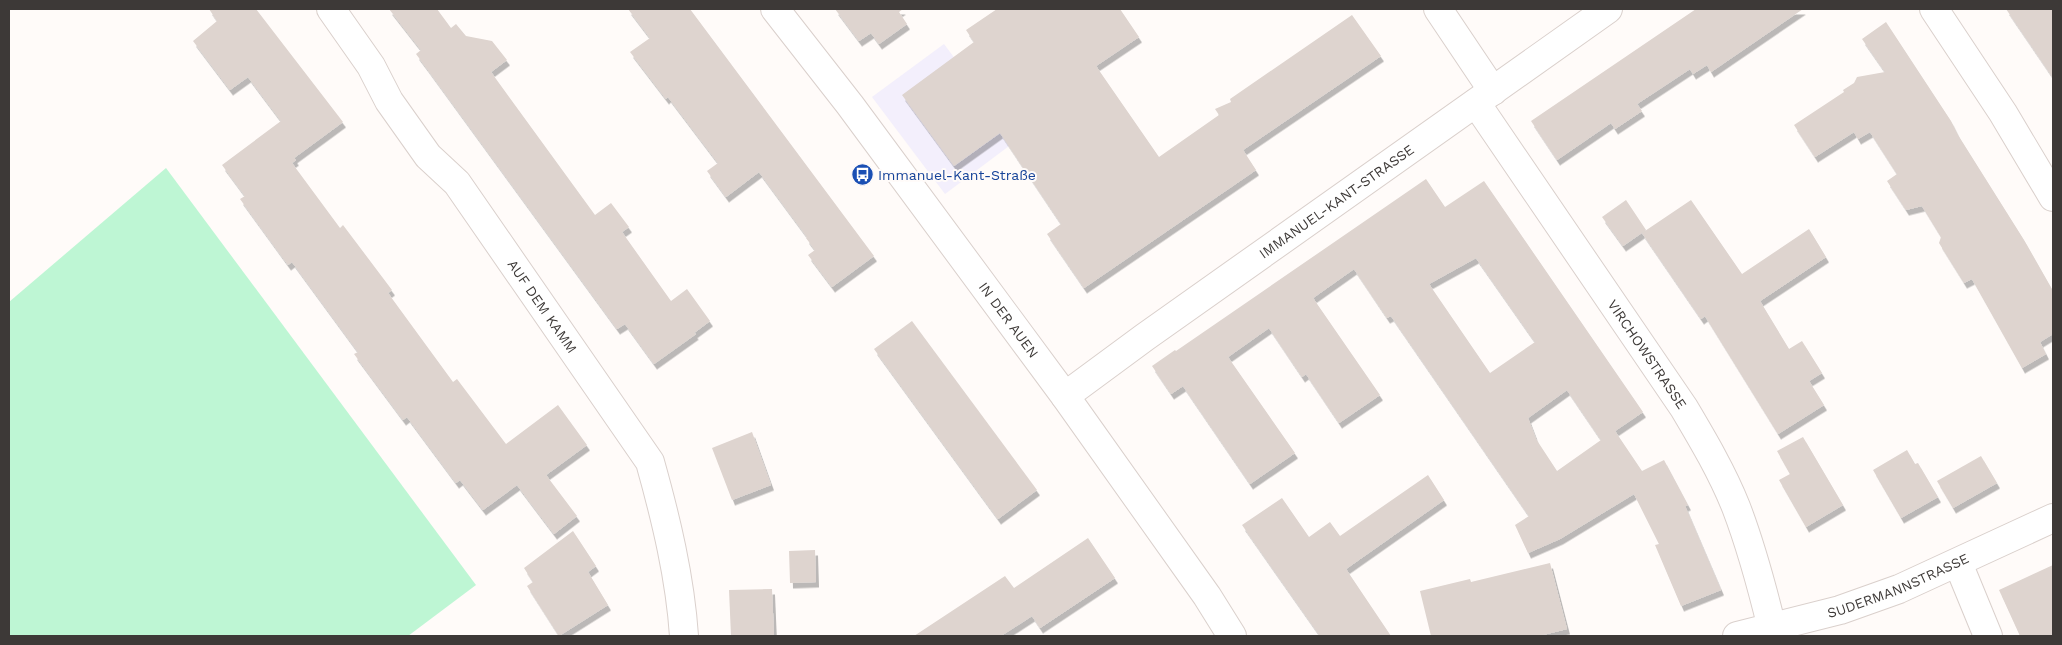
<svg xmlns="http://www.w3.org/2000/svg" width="2062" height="645" viewBox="0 0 2062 645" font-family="'Work Sans',sans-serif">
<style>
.commercial{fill:#f3effc}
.green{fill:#bef6d4}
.building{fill:#ded4cf;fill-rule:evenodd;filter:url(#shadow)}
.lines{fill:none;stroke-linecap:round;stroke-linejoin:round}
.minor-casing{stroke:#dad0cc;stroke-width:30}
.minor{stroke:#fff;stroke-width:28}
.labels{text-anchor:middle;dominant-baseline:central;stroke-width:4;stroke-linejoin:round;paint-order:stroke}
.transit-label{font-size:14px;fill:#164399;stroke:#fffbf9;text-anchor:start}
.street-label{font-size:14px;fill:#3d3937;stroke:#fffbf9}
</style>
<defs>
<filter id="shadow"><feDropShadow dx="3" dy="5.5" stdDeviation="0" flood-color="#0004"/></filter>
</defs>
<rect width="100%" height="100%" fill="#fffbf9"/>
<path class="commercial" d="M944 44 959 64 1009 146 945 194 872 97Z"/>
<path class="green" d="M166 168 476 585 408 636H9V302Z"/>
<g class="building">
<path d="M209 9H256L343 122 294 158 296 160 292 163 340 228 343 225 392 290 388 293 453 382 457 379 506 444 558 405 587 445 546 475 577 516 554 534 517 485 483 510 460 480 456 483 407 417 403 420 354 354 358 352 292 262 288 265 240 199 245 196 222 165 281 121 248 77 230 90 193 41 217 21Z"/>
<path d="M389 9H437L451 28 456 24 466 36 492 41 507 60 491 72 595 215 611 203 629 227 622 232 671 301 687 289 710 321 694 333 696 334 654 364 625 324 617 329 425 66 416 54 421 50Z"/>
<path d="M628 9H690L874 256 832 287 808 255 815 250 806 238 807 237 759 172 726 197 707 171 718 163 668 97 666 99 630 52 650 38Z"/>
<path d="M835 9H903L899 12 907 24 879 44 871 33 859 41Z"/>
<path d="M997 9H1120L1139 37 1096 66 1159 157 1219 115 1215 109 1231 102 1230 99 1352 15 1381 56 1243 150 1256 170 1084 288 1047 234 1061 224 1000 133 954 166 902 95 974 42 966 30Z"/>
<path d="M1696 9H1803L1711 72 1707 65 1693 74 1690 69 1637 104 1642 111 1615 129 1611 123 1557 160 1531 121Z"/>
<path d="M2006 9H2053V78Z"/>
<path d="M1886 22 1951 121 1958 135 2024 240 2053 291V334L2040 342 2046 354 2022 368 1972 279 1964 283 1939 243 1941 237 1922 206 1906 210 1887 181 1897 174 1870 132 1858 139 1854 132 1815 157 1794 125 1844 92 1843 90 1854 83 1857 77 1885 72 1862 39Z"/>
<path d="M1426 179 1445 207 1484 181 1643 412 1615 431 1642 471 1664 460 1688 505 1685 506 1721 590 1681 606 1655 545 1659 544 1634 494 1560 539 1528 553 1515 525 1529 516 1391 316 1387 318 1354 269 1313 298 1380 395 1339 423 1306 374 1302 377 1269 328 1228 357 1295 453 1250 484 1183 386 1171 394 1152 366 1175 350 1176 351ZM1476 258 1535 342 1490 373 1429 284ZM1567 390 1601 440 1557 471 1536 439 1528 418Z"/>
<path d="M1626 200 1646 230 1623 246 1602 217Z"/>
<path d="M1691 200 1742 274 1809 229 1826 257 1760 301 1789 349 1802 341 1822 373 1809 381 1824 405 1778 434 1705 316 1701 319 1642 233Z"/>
<path d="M912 321 1037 490 998 519 874 349Z"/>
<path d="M752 432 771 485 732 500 712 448Z"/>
<path d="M1803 437 1843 505 1806 527 1779 480 1790 474 1777 451Z"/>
<path d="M1907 450 1915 464 1918 463 1938 497 1901 518 1873 470Z"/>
<path d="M1981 456 1997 483 1953 508 1937 481Z"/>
<path d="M1428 475 1444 500 1346 569 1391 636H1320L1242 525 1282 498 1309 537 1330 522 1340 536Z"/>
<path d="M573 531 596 566 588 572 608 605 559 636 527 586 533 582 524 568Z"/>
<path d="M1088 538 1115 578 1040 628 1032 616 1001 636H914L1005 576 1014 588Z"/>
<path d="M815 550 816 582 790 583 789 551Z"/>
<path d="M1550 563 1567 629 1539 636H1431L1420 591 1470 579 1471 582Z"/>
<path d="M2053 565V636H2020L1999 590Z"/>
<path d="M772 589 774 636H731L729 590Z"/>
</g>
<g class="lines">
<defs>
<g id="minor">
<path id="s1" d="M331 9 371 66 389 101 428 156 457 183 650 462C666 519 680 577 684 636"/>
<path id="s2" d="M775 9 850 105 1065 396 1207 596 1232 636"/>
<path d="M1438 9 1493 91"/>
<path d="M1934 9 2003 113 2053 197"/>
<path id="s3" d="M1476 103 1684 408C1703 440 1722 472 1736 507 1751 546 1762 587 1772 628"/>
<path id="s4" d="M1065 396 1145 337 1608 9"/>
<path d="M1958 563 1988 636"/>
<path id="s5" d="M1737 636 1840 610 1899 589 2053 518"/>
</g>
</defs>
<use href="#minor" class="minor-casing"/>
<use href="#minor" class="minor"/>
</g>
<defs>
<symbol id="bus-disc" viewBox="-11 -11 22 22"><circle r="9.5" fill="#1a4fb4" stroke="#fffbf9"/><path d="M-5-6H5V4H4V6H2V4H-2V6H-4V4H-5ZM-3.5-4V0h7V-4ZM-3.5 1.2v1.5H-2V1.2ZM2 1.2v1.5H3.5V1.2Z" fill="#fff"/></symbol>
</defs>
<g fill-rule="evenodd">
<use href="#bus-disc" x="850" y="162" width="25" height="25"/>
</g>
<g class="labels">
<g class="transit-label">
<text x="878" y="175">Immanuel-Kant-Straße</text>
</g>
<g class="street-label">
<text stroke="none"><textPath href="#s4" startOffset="334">IMMANUEL-KANT-STRASSE</textPath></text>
<text stroke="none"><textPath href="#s1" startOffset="366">AUF DEM KAMM</textPath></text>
<text stroke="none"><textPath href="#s2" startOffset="389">IN DER AUEN</textPath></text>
<text stroke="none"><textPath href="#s3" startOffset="304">VIRCHOWSTRASSE</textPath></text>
<text stroke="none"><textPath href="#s5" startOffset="169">SUDERMANNSTRASSE</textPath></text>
</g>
</g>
<rect width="2062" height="645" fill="none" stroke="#3d3937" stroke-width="20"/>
</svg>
